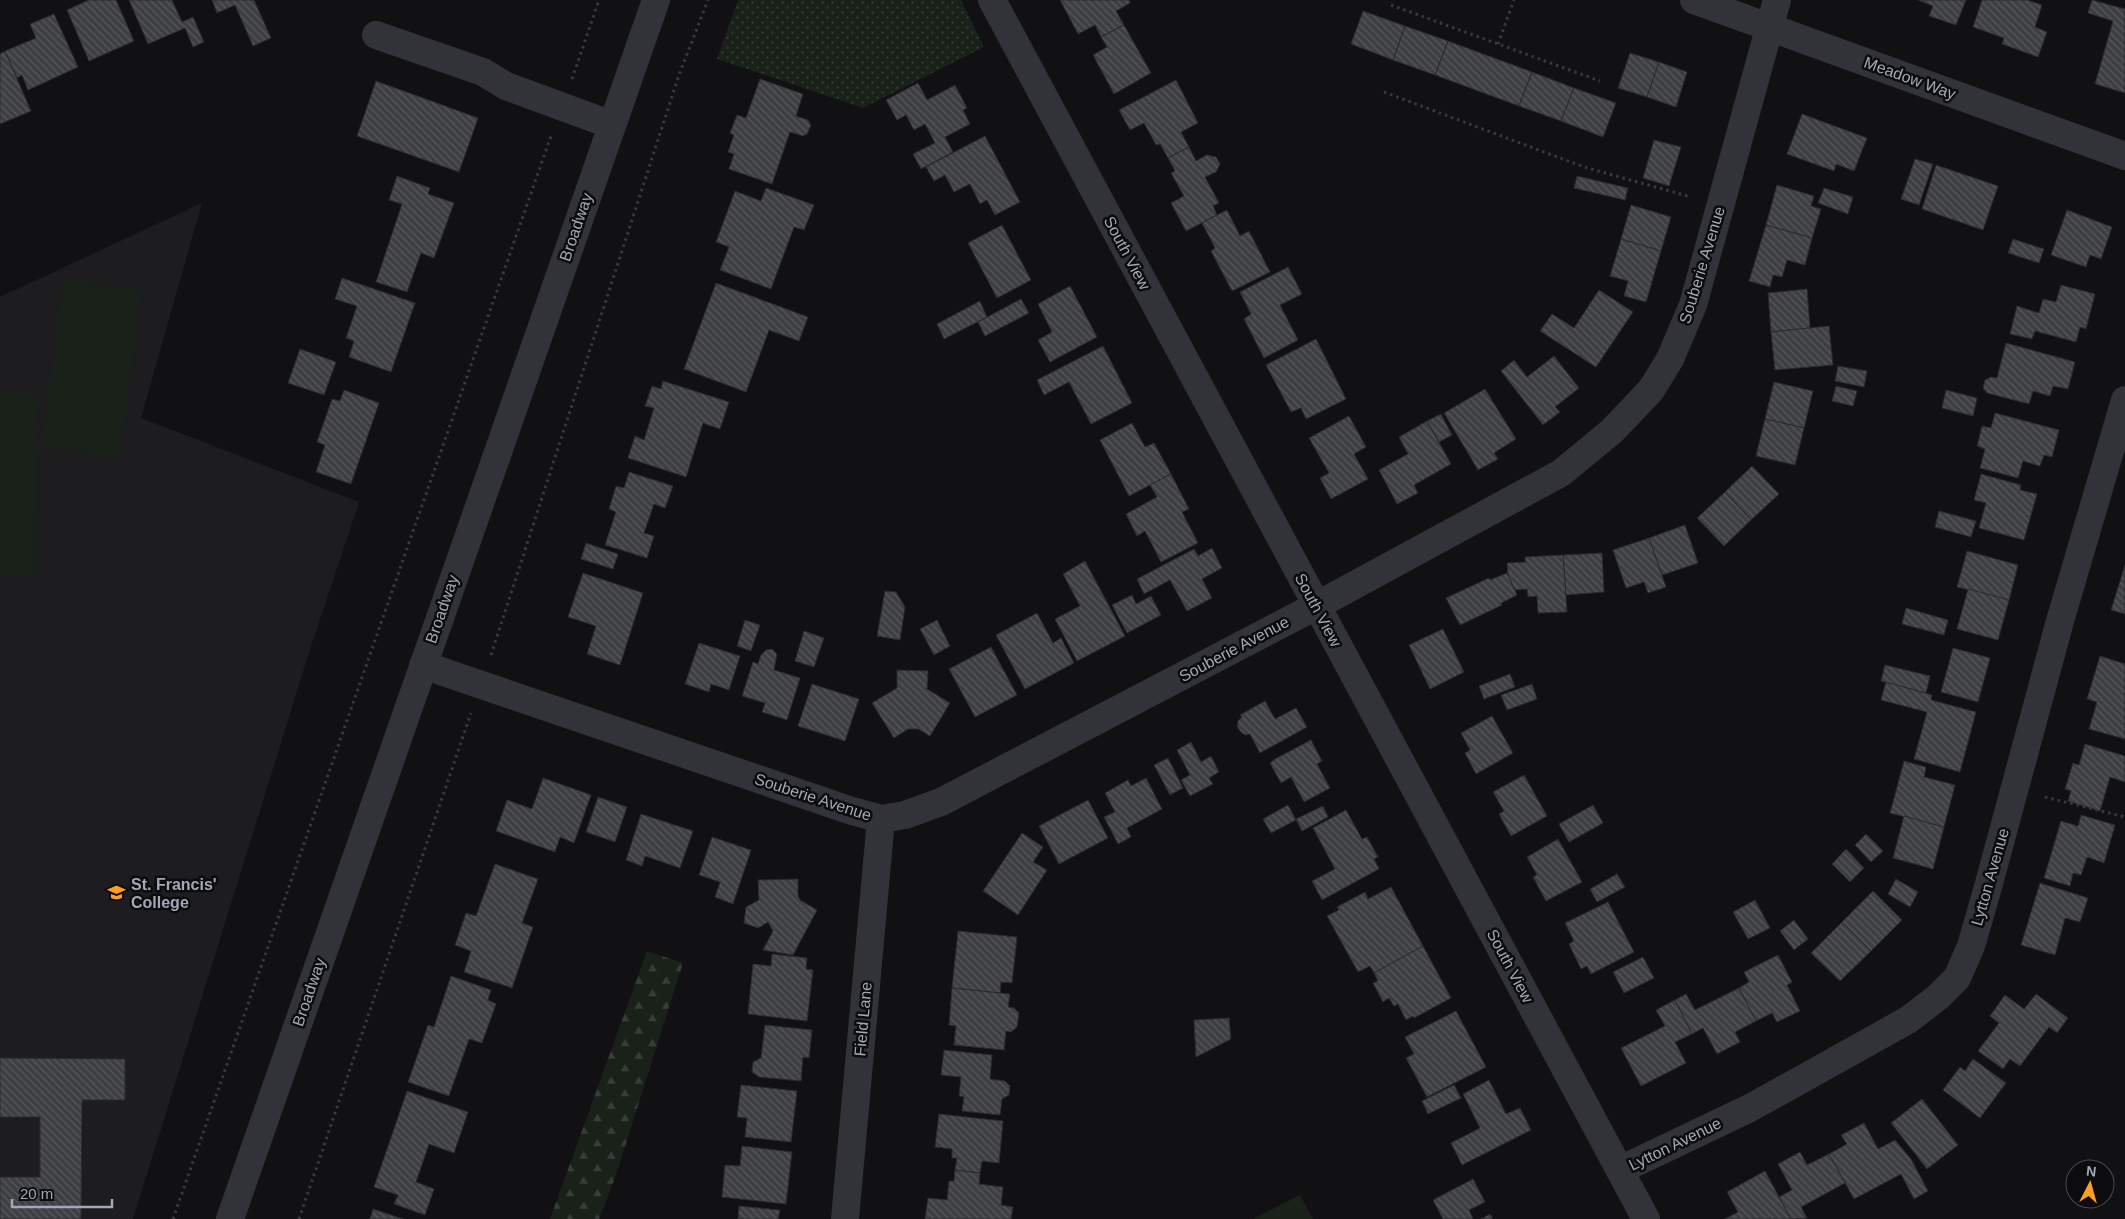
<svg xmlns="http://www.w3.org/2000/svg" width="2125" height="1219" viewBox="0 0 2125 1219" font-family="Helvetica,sans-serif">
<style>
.built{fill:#1d1d20}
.grass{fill:url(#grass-dots)}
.forest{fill:url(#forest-firs)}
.green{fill:#192119}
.building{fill:url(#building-back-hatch);stroke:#2b2b2f}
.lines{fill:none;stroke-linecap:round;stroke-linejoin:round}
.path{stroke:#383a3f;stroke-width:3;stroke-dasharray:2.5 4;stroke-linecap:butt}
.minor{stroke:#323338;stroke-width:28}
.labels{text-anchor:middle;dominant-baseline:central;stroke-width:5;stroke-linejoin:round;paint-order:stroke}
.street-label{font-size:16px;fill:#a1a9b4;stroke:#0c0c0e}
.poi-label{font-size:16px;font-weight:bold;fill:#a1a9b4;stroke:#0c0c0e;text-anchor:start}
</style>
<defs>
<pattern id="grass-dots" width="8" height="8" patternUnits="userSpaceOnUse" patternTransform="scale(1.25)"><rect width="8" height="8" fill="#192119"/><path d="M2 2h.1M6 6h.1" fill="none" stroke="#373e38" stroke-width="1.8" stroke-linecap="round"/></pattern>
<pattern id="forest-firs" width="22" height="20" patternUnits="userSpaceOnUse" patternTransform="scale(1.25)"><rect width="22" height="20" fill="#192119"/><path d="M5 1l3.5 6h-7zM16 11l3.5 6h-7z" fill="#373e38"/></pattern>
<pattern id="building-back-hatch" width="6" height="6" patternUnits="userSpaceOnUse" patternTransform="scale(1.25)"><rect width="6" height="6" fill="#3d3f43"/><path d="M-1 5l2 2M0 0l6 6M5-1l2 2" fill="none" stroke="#56585c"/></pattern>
</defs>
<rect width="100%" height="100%" fill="#111113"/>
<path class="built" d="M202 203 141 418 359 502 312 643 133 1219H0V297Z"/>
<path class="grass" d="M738 0H961L984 47 863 108 717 59Z"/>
<path class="forest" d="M647 951 683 963 616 1175 599 1219H550Z"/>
<g class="green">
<path d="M63 279 142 290 120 458 41 447Z"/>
<path d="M0 392 38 393 35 577 0 576Z"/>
<path d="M1300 1195 1313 1219H1253Z"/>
</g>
<g class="building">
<path d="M89 0H116L134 41 89 61 67 10Z"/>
<path d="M129 0H172L182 22 193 17 204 42 193 47 185 28 148 44Z"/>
<path d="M212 0H254L271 38 253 46 235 5 217 13Z"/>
<path d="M1060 0H1129L1130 3 1116 11 1124 25 1101 37 1095 25 1078 34Z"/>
<path d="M1918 0H1966L1956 25 1929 16 1933 6Z"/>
<path d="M1982 0H2027L2042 5 2035 27 2047 32 2038 57 2002 44 2004 38 1973 27Z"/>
<path d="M2092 0 2125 9V93L2095 84 2113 21 2088 13Z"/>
<path d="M1363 11 1405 26 1393 60 1351 44Z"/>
<path d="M54 14 78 67 28 90 22 75 17 78 5 51 36 38 30 24Z"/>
<path d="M1124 25 1151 73 1114 94 1093 55 1107 47 1101 37Z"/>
<path d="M1405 26 1448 41 1435 75 1393 60Z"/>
<path d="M1448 41 1532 72 1519 106 1435 75Z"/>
<path d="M5 51 31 111 0 124V54Z"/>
<path d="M1630 53 1659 62 1647 97 1618 88Z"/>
<path d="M1659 62 1687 72 1676 107 1647 97Z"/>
<path d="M1532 72 1574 88 1561 121 1519 106Z"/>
<path d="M760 79 803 94 796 116 808 120 811 125 807 134 803 136 790 132 772 184 729 169 734 154 728 152 734 135 730 133 737 115 746 118Z"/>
<path d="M1176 80 1198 123 1181 132 1189 147 1168 158 1160 144 1156 145 1144 123 1130 130 1119 110Z"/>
<path d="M376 81 478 118 459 172 357 136Z"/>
<path d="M918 83 927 100 955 85 967 108 963 110 970 124 945 137 953 152 921 169 913 154 935 143 925 124 914 130 906 115 897 120 886 100Z"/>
<path d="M1574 88 1616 103 1603 137 1561 121Z"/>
<path d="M1802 114 1867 138 1854 171 1836 164 1834 171 1787 154Z"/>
<path d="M985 136 1020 202 995 215 987 200 980 204 970 184 954 192 945 175 934 181 926 167Z"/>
<path d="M1654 140 1681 147 1669 186 1643 178Z"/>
<path d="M1189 147 1196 161 1207 155 1216 157 1220 164 1216 172 1205 177 1219 203 1213 206 1217 215 1186 231 1171 203 1184 196 1171 173 1175 171 1168 158Z"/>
<path d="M1915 159 1933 164 1919 205 1901 199Z"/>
<path d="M1936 165 1998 186 1983 230 1922 209Z"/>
<path d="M397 176 430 188 428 194 454 203 434 258 421 253 407 292 376 282 402 204 389 200Z"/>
<path d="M1577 176 1628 188 1625 200 1574 188Z"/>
<path d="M1777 185 1814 196 1811 206 1821 209 1812 238 1766 225Z"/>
<path d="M766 188 814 205 804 230 794 227 771 289 720 270 729 247 716 242 735 191 761 201Z"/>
<path d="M1824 188 1853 197 1848 214 1818 203Z"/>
<path d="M1631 205 1671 217 1661 251 1621 239Z"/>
<path d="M1227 210 1240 236 1249 231 1270 272 1232 291 1211 251 1215 248 1202 223Z"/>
<path d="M2067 210 2112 227 2101 259 2090 255 2086 267 2051 255Z"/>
<path d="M1002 225 1031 280 997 298 968 243Z"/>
<path d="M1766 225 1812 238 1805 265 1787 260 1782 277 1773 275 1770 287 1749 281Z"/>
<path d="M1621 239 1661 251 1646 302 1624 296 1628 281 1610 276Z"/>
<path d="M2013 239 2044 249 2039 263 2008 253Z"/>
<path d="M1288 267 1302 294 1280 305 1298 340 1264 358 1244 319 1251 314 1240 292Z"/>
<path d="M342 278 415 303 391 372 349 357 354 341 346 338 357 306 335 299Z"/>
<path d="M716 283 808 317 799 341 769 330 746 392 684 369Z"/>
<path d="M2061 285 2095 294 2086 329 2080 327 2076 342 2035 331 2032 339 2010 334 2017 306 2039 313 2043 299 2056 302Z"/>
<path d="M1070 286 1097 337 1050 362 1038 340 1052 332 1038 304Z"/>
<path d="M1807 289 1810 328 1771 332 1768 293Z"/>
<path d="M1599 290 1633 312 1596 367 1540 331 1552 314 1574 328Z"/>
<path d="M1021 299 1029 313 985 336 978 322Z"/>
<path d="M980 301 987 317 944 339 937 324Z"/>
<path d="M1829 326 1833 365 1775 370 1771 332Z"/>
<path d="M1316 339 1346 399 1306 419 1301 408 1291 412 1266 365Z"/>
<path d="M2006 343 2075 362 2068 389 2053 386 2050 396 2033 391 2029 404 1987 393 1983 388 1985 380 1991 377 1997 378Z"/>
<path d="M1103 346 1132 403 1091 424 1069 382 1044 395 1037 380Z"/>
<path d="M300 349 336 362 324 395 288 383Z"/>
<path d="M1554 356 1579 388 1555 407 1560 412 1543 425 1501 371 1514 360 1527 377Z"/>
<path d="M1838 366 1867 371 1864 387 1835 381Z"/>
<path d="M663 381 729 402 720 429 703 423 686 477 628 458 635 436 644 440 654 408 645 406 652 386 661 389Z"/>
<path d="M1774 382 1813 391 1804 428 1765 419Z"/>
<path d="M1836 386 1857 391 1853 406 1832 401Z"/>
<path d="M1485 389 1516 439 1494 453 1498 459 1478 470 1444 413Z"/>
<path d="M344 390 379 403 351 484 316 472 325 445 317 442 332 399 340 401Z"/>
<path d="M1946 390 1977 398 1973 416 1942 408Z"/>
<path d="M1995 413 2059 430 2052 457 2044 455 2040 466 2023 461 2018 478 1980 468 1985 449 1977 446 1982 426 1991 428Z"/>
<path d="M1441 414 1452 435 1439 442 1427 421Z"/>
<path d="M1349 416 1366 447 1354 454 1368 479 1331 499 1320 478 1329 473 1309 438Z"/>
<path d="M1765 419 1804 428 1795 465 1756 456Z"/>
<path d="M1427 421 1451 464 1414 485 1418 493 1397 504 1379 470 1408 454 1399 437Z"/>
<path d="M1132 423 1145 447 1154 443 1171 474 1129 496 1100 440Z"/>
<path d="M1752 466 1779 494 1751 520 1725 492Z"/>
<path d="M629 472 673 486 665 508 654 504 644 533 654 536 647 558 605 545 616 512 609 509 616 486 624 488Z"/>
<path d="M1171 474 1189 509 1182 512 1198 543 1161 562 1145 531 1137 536 1126 514 1157 497 1150 485Z"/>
<path d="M1981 474 2021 485 2020 490 2037 494 2024 540 1979 528 1986 503 1974 500Z"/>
<path d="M1725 492 1751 520 1724 546 1697 518Z"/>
<path d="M1939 511 1976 521 1971 537 1935 527Z"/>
<path d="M1685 525 1698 563 1662 575 1649 538Z"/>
<path d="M1649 538 1666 587 1648 593 1644 582 1626 588 1613 550Z"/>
<path d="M586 543 618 554 613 569 581 559Z"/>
<path d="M1212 548 1222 568 1202 579 1212 598 1187 611 1170 580 1144 594 1137 579 1194 549 1198 556Z"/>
<path d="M1967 551 2018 565 2009 600 1957 587Z"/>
<path d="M1602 553 1604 592 1566 595 1563 555Z"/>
<path d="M1563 555 1567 612 1538 613 1537 596 1528 597 1527 589 1515 590 1508 575 1507 563 1526 562 1525 557Z"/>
<path d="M1085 561 1125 636 1077 661 1055 619 1080 606 1063 574Z"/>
<path d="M2125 565V614L2111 610Z"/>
<path d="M583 573 643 593 620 665 587 654 596 626 568 617Z"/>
<path d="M1507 573 1517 595 1501 603 1502 605 1460 625 1446 598 1489 578 1490 580Z"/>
<path d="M1968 589 2009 600 1998 640 1957 629Z"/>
<path d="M885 591 896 592 905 607 900 640 877 636Z"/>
<path d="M1132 595 1136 604 1151 596 1161 615 1127 633 1112 605Z"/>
<path d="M1906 608 1948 620 1944 635 1902 624Z"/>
<path d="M1037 613 1053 643 1061 638 1074 663 1025 689 996 635Z"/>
<path d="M745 620 760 625 751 651 737 646Z"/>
<path d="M937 620 950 646 934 655 920 629Z"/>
<path d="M1443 629 1464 672 1430 689 1409 645Z"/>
<path d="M804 631 824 638 814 667 795 661Z"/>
<path d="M699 643 740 656 729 690 711 684 709 692 685 684Z"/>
<path d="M991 647 1017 695 975 717 949 669Z"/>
<path d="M1953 648 1990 658 1978 702 1941 692Z"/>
<path d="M772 649 777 654 774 670 800 678 787 720 762 712 765 703 742 696 753 662 758 664 761 655 766 650Z"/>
<path d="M2100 656 2125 664V739L2089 729 2097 702 2087 699Z"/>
<path d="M1885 665 1930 676 1926 693 1881 681Z"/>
<path d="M897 670 928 671 927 689 950 703 930 736 918 729H908L894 738 872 703 897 688Z"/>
<path d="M1510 674 1515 687 1484 699 1479 686Z"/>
<path d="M1886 682 1932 695 1931 700 1976 712 1960 772 1914 759 1927 712 1881 700Z"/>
<path d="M812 684 859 699 845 741 798 726Z"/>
<path d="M1532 684 1537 699 1507 710 1501 695Z"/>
<path d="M1265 701 1275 719 1296 708 1307 727 1260 753 1250 734 1245 735 1240 731 1237 726 1238 721 1242 717 1240 715Z"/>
<path d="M1492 716 1513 753 1476 774 1465 753 1470 750 1461 733Z"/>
<path d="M1311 740 1322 761 1317 764 1330 788 1304 802 1291 777 1281 783 1270 763 1275 759Z"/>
<path d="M1191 742 1201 762 1211 756 1219 772 1209 778 1213 784 1190 796 1181 780 1190 775 1177 750Z"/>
<path d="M2085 744 2125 756V782L2110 777 2100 811 2068 801 2071 791 2065 789 2073 763 2079 765Z"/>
<path d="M1168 758 1183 788 1170 795 1154 765Z"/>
<path d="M1904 761 1926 767 1924 777 1955 785 1944 827 1890 813Z"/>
<path d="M1524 775 1547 816 1511 836 1499 814 1504 811 1493 792Z"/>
<path d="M543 778 591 795 574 843 560 837 555 852 496 831 507 800 532 809Z"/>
<path d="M1146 778 1162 809 1127 828 1131 837 1118 844 1104 817 1115 812 1105 793 1128 780 1131 786Z"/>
<path d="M598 797 627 807 615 842 586 832Z"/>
<path d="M1088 800 1108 838 1059 864 1039 826Z"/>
<path d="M1288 805 1296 820 1271 833 1263 819Z"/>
<path d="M1593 805 1603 823 1569 842 1559 824Z"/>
<path d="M1323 806 1328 817 1302 831 1296 819Z"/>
<path d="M1346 810 1362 839 1367 837 1378 857 1374 859 1379 869 1322 900 1312 881 1335 869 1313 828Z"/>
<path d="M641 814 693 831 680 868 645 856 642 866 626 860Z"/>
<path d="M2081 815 2115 825 2104 863 2087 857 2081 875 2073 873 2070 886 2044 878 2061 821 2078 826Z"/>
<path d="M1904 816 1944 827 1933 869 1893 858Z"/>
<path d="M1022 833 1043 847 1033 862 1047 870 1018 915 983 891Z"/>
<path d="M1866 834 1883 851 1871 862 1855 845Z"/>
<path d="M712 837 751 850 733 904 715 897 720 882 699 875Z"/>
<path d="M1558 839 1582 882 1546 901 1533 877 1537 875 1527 857Z"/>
<path d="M1846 849 1864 868 1850 882 1832 864Z"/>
<path d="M495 864 538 879 522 923 533 927 512 988 464 972 471 951 455 945 466 913 476 916Z"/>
<path d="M1617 874 1625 887 1597 902 1590 889Z"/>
<path d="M798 879V896L800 900 817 910 793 955 763 950 773 931 768 922 758 928 744 923 746 907 759 900 758 880Z"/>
<path d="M1896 879 1918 892 1910 907 1888 894Z"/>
<path d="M2040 883 2088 898 2080 922 2065 918 2055 955 2021 945Z"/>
<path d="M1391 887 1423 946 1374 973 1370 966 1358 972 1327 916 1339 910 1337 907 1365 892 1368 899Z"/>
<path d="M1873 891 1902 920 1871 951 1842 922Z"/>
<path d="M1755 900 1770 928 1748 939 1733 912Z"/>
<path d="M1608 902 1634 952 1591 974 1587 966 1581 969 1569 944 1574 941 1565 923Z"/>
<path d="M1794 920 1808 939 1794 950 1780 931Z"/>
<path d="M1842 922 1871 951 1840 981 1811 953Z"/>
<path d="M958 931 1017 937 1012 983 1001 982 1000 993 952 988Z"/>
<path d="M1423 946 1451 998 1414 1018 1413 1016 1406 1020 1398 1004 1394 1006 1389 998 1383 1002 1373 983 1378 981 1374 973Z"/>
<path d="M772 954 807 958 806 969 813 970 807 1021 748 1014 753 964 771 966Z"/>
<path d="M1778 955 1792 982 1787 985 1800 1011 1777 1022 1772 1013 1756 1021 1739 988 1749 982 1744 972Z"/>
<path d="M1643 957 1654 978 1624 993 1613 972Z"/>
<path d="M451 976 491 990 488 1000 496 1004 482 1043 469 1039 449 1096 408 1082 428 1025 434 1027Z"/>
<path d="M952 988 1010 994 1008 1007 1014 1008 1019 1013 1017 1027 1011 1032 1006 1031 1004 1050 954 1045 956 1026 949 1025Z"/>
<path d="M1739 988 1756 1021 1735 1032 1740 1042 1717 1054 1703 1028 1692 1034 1675 1000 1686 994 1695 1010Z"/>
<path d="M2036 994 2068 1018 2057 1033 2049 1027 2020 1066 2010 1059 2003 1069 1978 1051 1999 1023 1990 1016 2005 995 2024 1009Z"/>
<path d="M1675 1000 1692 1034 1675 1042 1686 1063 1641 1086 1621 1048 1665 1026 1656 1010Z"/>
<path d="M1456 1011 1486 1067 1427 1097 1406 1058 1414 1054 1405 1037Z"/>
<path d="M1229 1018 1231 1039 1196 1057 1194 1020Z"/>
<path d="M765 1025 812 1030 809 1058 803 1057 801 1081 759 1077 752 1072 753 1062 761 1058Z"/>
<path d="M944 1050 992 1055 990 1079 1005 1081 1010 1086 1009 1095 1002 1099 1000 1115 962 1111 964 1097 959 1096 961 1077 941 1075Z"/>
<path d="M0 1058 125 1059V1100H82L81 1219H0V1177H40V1117H0Z"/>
<path d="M1973 1059 2006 1083 1980 1118 1943 1090 1960 1067 1965 1071Z"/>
<path d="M1489 1080 1506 1114 1520 1108 1531 1130 1462 1165 1451 1143 1480 1128 1463 1094Z"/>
<path d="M741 1085 797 1091 791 1142 745 1137 747 1118 737 1117Z"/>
<path d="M1454 1085 1461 1098 1428 1114 1422 1101Z"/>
<path d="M407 1091 468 1112 454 1153 429 1144 416 1182 434 1189 425 1215 394 1204 398 1195 374 1187Z"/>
<path d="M1922 1099 1958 1145 1927 1169 1891 1123Z"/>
<path d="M939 1114 1003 1121 999 1163 982 1161 980 1173 955 1170 957 1158H952V1149L935 1147Z"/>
<path d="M1864 1123 1878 1149 1895 1140 1911 1159 1928 1191 1914 1199 1901 1174 1854 1199 1829 1154 1847 1144 1841 1135Z"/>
<path d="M742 1146 792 1152 786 1204 722 1197 725 1165 740 1166Z"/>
<path d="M1800 1152 1807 1165 1829 1154 1845 1183 1801 1207 1807 1218 1791 1219 1779 1197 1792 1190 1778 1164Z"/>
<path d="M955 1170 980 1173 979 1184 1003 1187 1001 1205 1013 1207 1011 1219H925L928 1198 947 1200 949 1181H954Z"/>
<path d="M1765 1171 1791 1219H1725L1738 1212 1727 1192Z"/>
<path d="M1473 1179 1485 1202 1469 1210 1473 1219H1443L1433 1200Z"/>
<path d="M739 1206 780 1210 778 1219H738Z"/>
<path d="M373 1209 403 1219H370Z"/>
<path d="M1490 1214 1493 1219H1481Z"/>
</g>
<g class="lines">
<g class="path">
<path d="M1391 5 1600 81"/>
<path d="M1498 44 1514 0"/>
<path d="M572 79 599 0"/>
<path d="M1384 92 1584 167 1691 197"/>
<path d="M491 655 679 75 708 0"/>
<path d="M2045 797 2125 817"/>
<path d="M173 1219 551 136"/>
<path d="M299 1219 471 713"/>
</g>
<g class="minor">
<path d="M992 0 1646 1219"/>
<path d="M1694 0 2125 156"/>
<path d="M376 35 483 72 506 86 612 125"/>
<path d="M423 665 849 810 881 819 905 815 941 802 1316 606 1561 473 1612 431 1651 390 1670 359 1693 305 1777 0"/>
<path d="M1620 1170 1750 1108 1908 1020 1938 997 1957 978 1971 946 1988 887 2060 621 2125 400"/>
<path d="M230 1219 656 0"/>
<path d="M845 1219 881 819"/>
</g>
</g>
<defs>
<symbol id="school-bare" viewBox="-9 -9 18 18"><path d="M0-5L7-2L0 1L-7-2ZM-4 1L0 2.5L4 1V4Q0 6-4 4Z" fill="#ff9f1d" stroke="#0c0c0e" stroke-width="2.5" paint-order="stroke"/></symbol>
</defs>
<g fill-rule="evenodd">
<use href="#school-bare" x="104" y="880" width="25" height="25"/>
</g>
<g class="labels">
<g class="street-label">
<text transform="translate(1910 78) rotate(20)">Meadow Way</text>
<text transform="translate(576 227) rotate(-71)">Broadway</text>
<text transform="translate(1127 253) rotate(62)">South View</text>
<text transform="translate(1702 265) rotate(-73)">Souberie Avenue</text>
<text transform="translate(442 609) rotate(-71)">Broadway</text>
<text transform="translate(1318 610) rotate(62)">South View</text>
<text transform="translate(1234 649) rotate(-28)">Souberie Avenue</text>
<text transform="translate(813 797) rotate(18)">Souberie Avenue</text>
<text transform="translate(1990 877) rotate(-74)">Lytton Avenue</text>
<text transform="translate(1510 966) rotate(62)">South View</text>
<text transform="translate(309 992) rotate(-71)">Broadway</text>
<text transform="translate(863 1019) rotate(-85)">Field Lane</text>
<text transform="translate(1675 1144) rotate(-26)">Lytton Avenue</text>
</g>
<g class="poi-label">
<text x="131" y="884">St. Francis'<tspan x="131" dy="18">College</tspan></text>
</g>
</g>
<g transform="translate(2090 1184) rotate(6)"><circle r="24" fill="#0c0c0e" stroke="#484b50"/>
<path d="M0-4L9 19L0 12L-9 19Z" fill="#ff9f1d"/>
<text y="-8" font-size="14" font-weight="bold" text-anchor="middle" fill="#a1a9b4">N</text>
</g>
<path d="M12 1199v8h100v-8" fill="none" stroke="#a1a9b4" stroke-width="2.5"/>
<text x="20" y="1199" font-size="15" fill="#a1a9b4" stroke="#0c0c0e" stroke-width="4" paint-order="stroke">20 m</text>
</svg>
